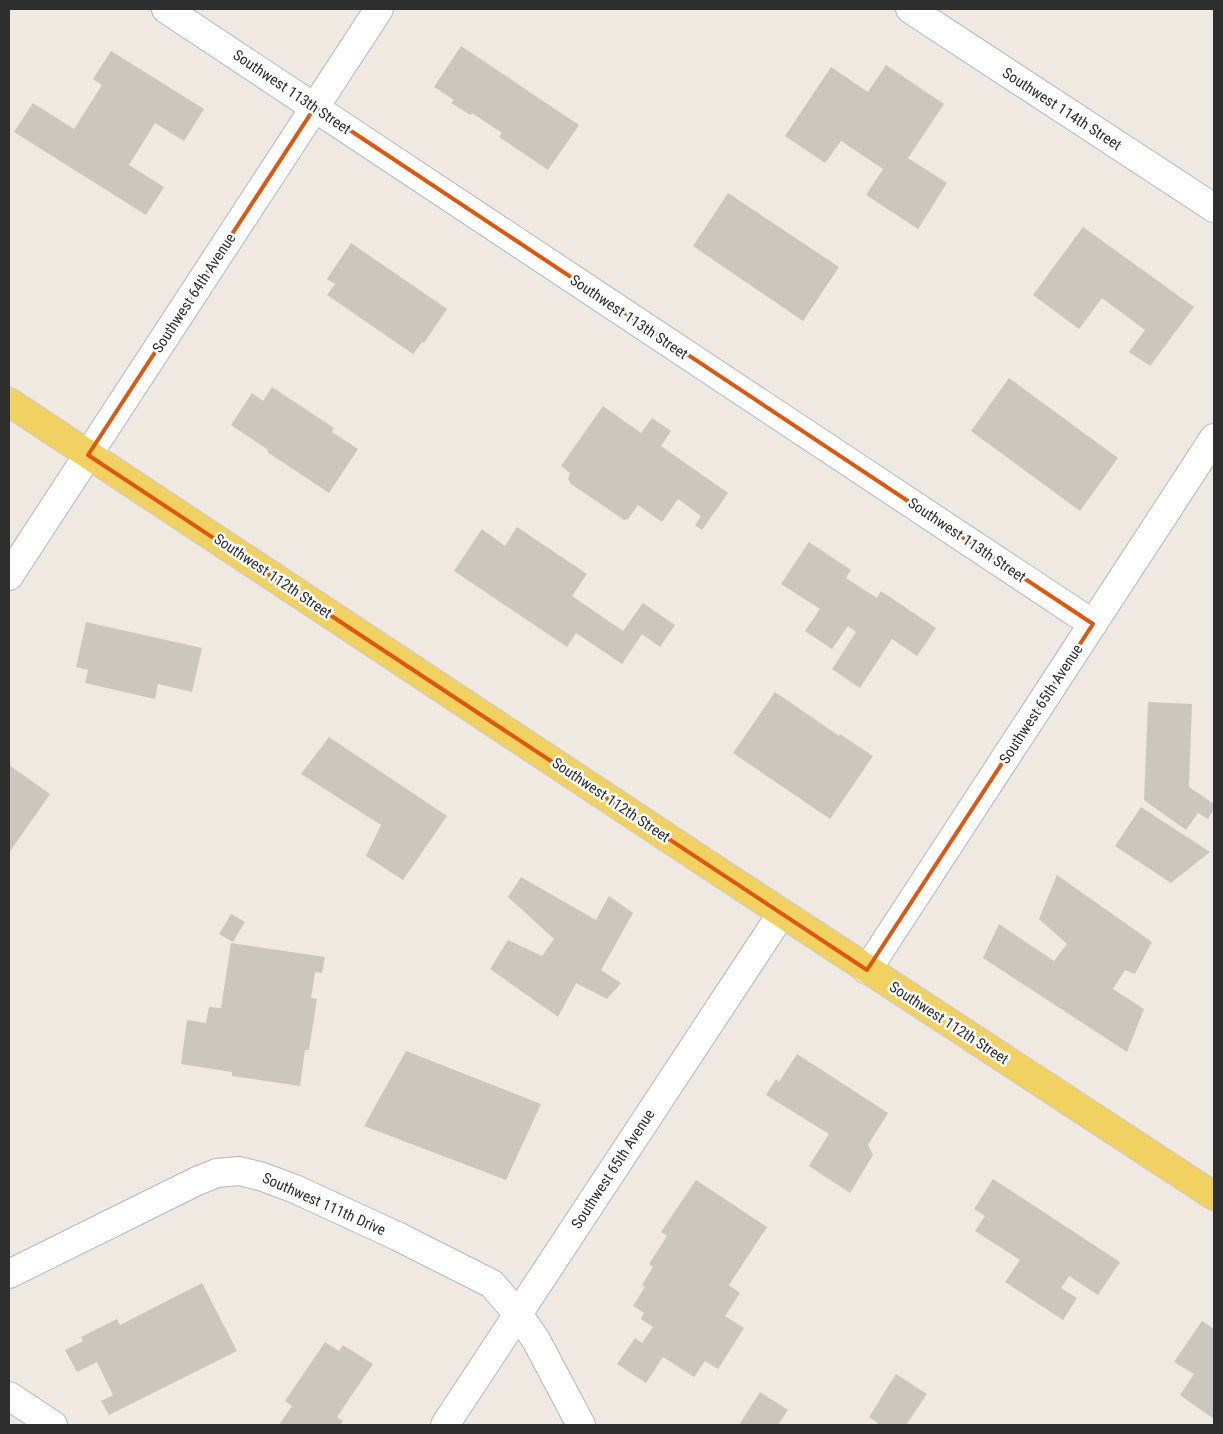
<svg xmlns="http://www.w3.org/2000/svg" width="1223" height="1434" viewBox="0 0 1223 1434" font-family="'Roboto Condensed',sans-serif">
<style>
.building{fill:#cbc7bf}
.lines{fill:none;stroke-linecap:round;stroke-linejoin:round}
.minor-casing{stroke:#b4b7c1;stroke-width:30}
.major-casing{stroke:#c9c9c9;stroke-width:30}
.minor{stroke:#fff;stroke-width:28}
.major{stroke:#f2d163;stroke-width:28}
.marked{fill:none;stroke:#df570e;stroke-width:4;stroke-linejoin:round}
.labels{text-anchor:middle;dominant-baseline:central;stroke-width:5;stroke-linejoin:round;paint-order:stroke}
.street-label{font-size:15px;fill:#2e2e2e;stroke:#fff}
</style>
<rect width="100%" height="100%" fill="#efe9e1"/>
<g class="building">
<path d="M461 46 579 125 548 170 499 137 502 133 472 113 470 115 451 103 454 100 434 87Z"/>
<path d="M111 51 204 109 184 141 155 123 129 165 164 187 146 215 14 132 33 103 74 129 102 85 93 79Z"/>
<path d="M886 65 944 104 908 158 947 183 918 229 866 195 883 169 841 141 825 163 785 136 831 67 868 92Z"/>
<path d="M728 193 839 267 803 321 693 246Z"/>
<path d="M1083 227 1194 307 1150 366 1129 352 1145 330 1102 298 1079 329 1033 295Z"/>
<path d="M351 243 447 309 424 343 422 342 413 354 327 295 335 284 327 279Z"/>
<path d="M1009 378 1118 458 1080 511 971 431Z"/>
<path d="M272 387 334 428 332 432 358 449 329 493 267 452 268 450 231 425 252 393 263 401Z"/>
<path d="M603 406 641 433 652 418 671 431 661 446 728 493 702 530 695 525 701 516 678 499 662 522 638 505 628 519 624 520 571 484 568 479 570 473 561 466Z"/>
<path d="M517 527 587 574 572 596 623 631 643 603 675 625 660 647 642 634 622 664 576 633 567 647 454 571 482 529 505 546Z"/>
<path d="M809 542 851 570 846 578 877 598 881 591 936 628 917 656 892 639 860 688 832 669 856 632 848 626 832 649 805 631 820 609 781 584Z"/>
<path d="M86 622 202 648 192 692 158 684 155 699 85 683 88 670 76 667Z"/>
<path d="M775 692 839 736 840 734 873 756 830 819 733 753Z"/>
<path d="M1148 702 1192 704 1189 787 1214 804V809L1208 819 1198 813 1186 830 1144 800Z"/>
<path d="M329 737 447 816 403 880 366 856 381 825 301 774Z"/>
<path d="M9 765 50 794 9 853Z"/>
<path d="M1141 807 1210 852 1171 883 1115 846Z"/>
<path d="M1057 875 1152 942 1135 974 1125 970 1113 989 1144 1009 1127 1052 983 958 999 924 1054 961 1067 944 1039 919Z"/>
<path d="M521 877 596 920 609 896 633 913 601 970 621 983 607 999 576 983 558 1017 490 969 508 940 542 956 554 939 508 897Z"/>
<path d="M231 914 245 922 233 942 219 934Z"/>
<path d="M231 943 325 957 322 973 315 972 311 998 317 999 309 1050H305L300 1086 232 1076V1072L181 1064 187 1020 206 1023 209 1007 221 1008Z"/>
<path d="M406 1051 541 1104 506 1180 364 1126Z"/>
<path d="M797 1054 888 1113 868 1145 873 1155 850 1193 809 1166 829 1134 766 1095 776 1079 779 1082Z"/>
<path d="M993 1179 1120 1262 1098 1295 1069 1276 1061 1288 1077 1298 1063 1320 1005 1282 1020 1260 975 1231 985 1216 974 1209Z"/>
<path d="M696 1180 767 1227 729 1285 740 1293 725 1316 744 1328 718 1369 705 1361 694 1377 663 1357 646 1383 617 1364 635 1338 642 1343 653 1327 641 1319 644 1313 633 1306 645 1287 642 1285 653 1267 649 1264 667 1236 661 1232Z"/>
<path d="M202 1283 237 1351 109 1415 101 1401 113 1395 97 1362 77 1372 65 1350 83 1341 81 1337 117 1319 120 1325Z"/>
<path d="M1202 1321 1214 1329V1419L1180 1395 1194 1374 1174 1362Z"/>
<path d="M325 1342 339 1351 343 1345 373 1364 337 1417 343 1421 340 1425H279L292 1406 285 1401Z"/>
<path d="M896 1374 927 1394 906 1425H876L878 1423 869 1417Z"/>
<path d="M760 1392 788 1410 778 1425H739Z"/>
</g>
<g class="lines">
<defs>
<g id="minor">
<path d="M166 9 1093 624"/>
<path d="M910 9 1214 208"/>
<path d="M9 576 379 9"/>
<path d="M867 970 1214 438"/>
<path d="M9 1274 197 1181 217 1173 239 1171 260 1176 295 1189 397 1236 492 1284 518 1314 536 1340 581 1425"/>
<path d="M9 1396 53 1425"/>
<path d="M445 1425 782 913"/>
</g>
<path id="major" d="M9 402 730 879 1214 1196"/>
</defs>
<use href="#minor" class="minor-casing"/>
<use href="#major" class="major-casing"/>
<use href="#minor" class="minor"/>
<use href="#major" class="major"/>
</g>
<path class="marked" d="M315 107 1093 624 867 970 88 455Z"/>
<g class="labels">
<g class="street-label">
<text transform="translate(292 92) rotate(34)">Southwest 113th Street</text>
<text transform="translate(1062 109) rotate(33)">Southwest 114th Street</text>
<text transform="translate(194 293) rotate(-57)">Southwest 64th Avenue</text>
<text transform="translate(629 317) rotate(34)">Southwest 113th Street</text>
<text transform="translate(967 540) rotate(34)">Southwest 113th Street</text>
<text transform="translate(273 576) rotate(34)">Southwest 112th Street</text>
<text transform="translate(1041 704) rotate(-57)">Southwest 65th Avenue</text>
<text transform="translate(611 800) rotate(34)">Southwest 112th Street</text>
<text transform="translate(949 1023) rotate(33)">Southwest 112th Street</text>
<text transform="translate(613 1169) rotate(-57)">Southwest 65th Avenue</text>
<text transform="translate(324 1204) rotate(24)">Southwest 111th Drive</text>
</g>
</g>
<rect width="1223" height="1434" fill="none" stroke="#2e2e2e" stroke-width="20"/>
</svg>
